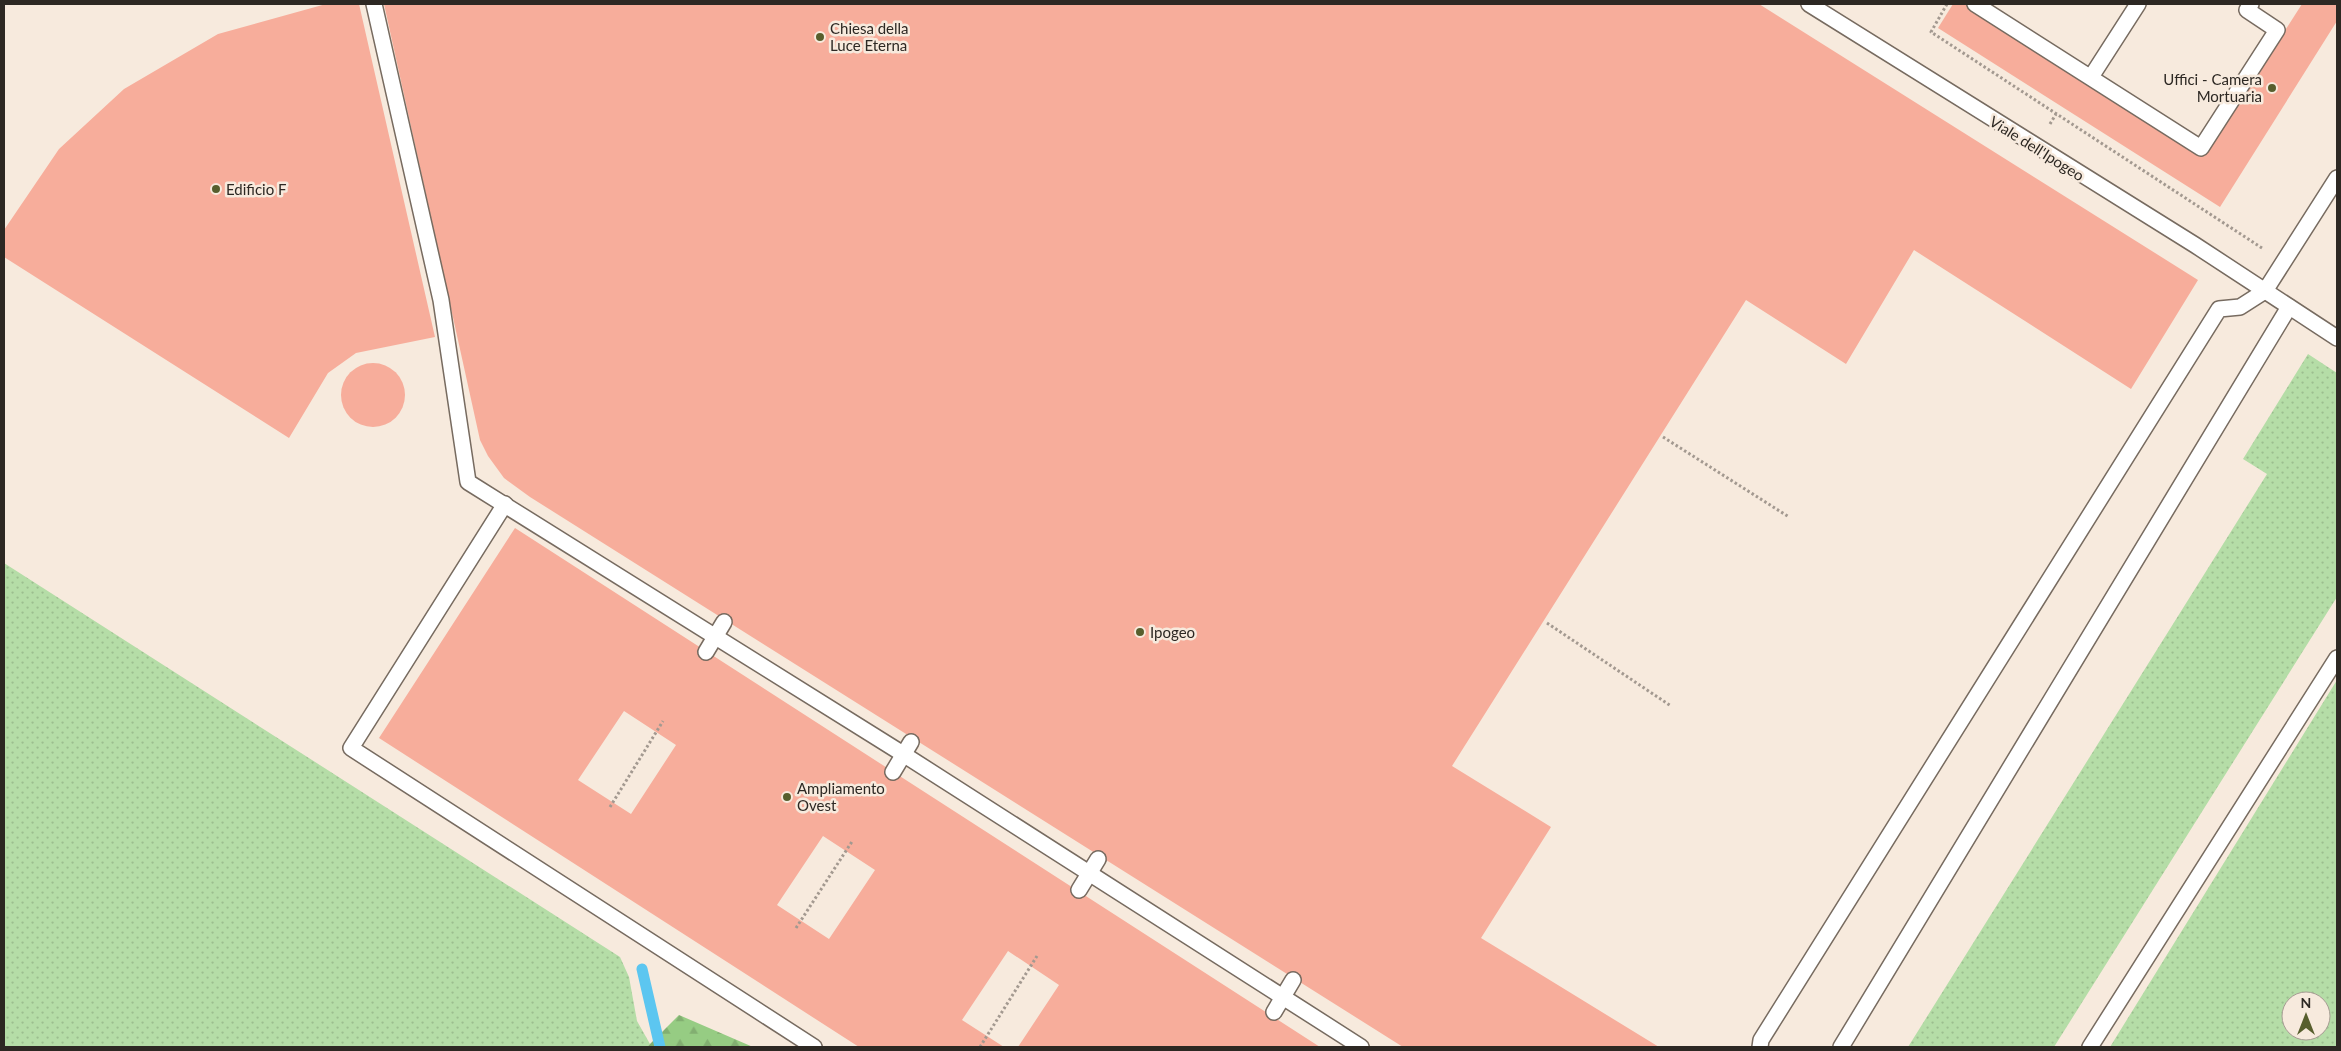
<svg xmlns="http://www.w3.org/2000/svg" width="2341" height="1051" viewBox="0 0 2341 1051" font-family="Lato,sans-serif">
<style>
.grass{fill:url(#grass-dots);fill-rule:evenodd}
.forest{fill:url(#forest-firs)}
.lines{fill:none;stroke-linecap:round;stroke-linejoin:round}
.stream{stroke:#5cc6f0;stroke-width:11}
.building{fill:#f7ad9b;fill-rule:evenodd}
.service-casing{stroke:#776b60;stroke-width:18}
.path{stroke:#a39990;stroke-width:3;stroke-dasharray:2.5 2.5;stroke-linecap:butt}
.service{stroke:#fff;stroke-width:15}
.poi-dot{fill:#575e2d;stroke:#f7eadd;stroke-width:2}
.labels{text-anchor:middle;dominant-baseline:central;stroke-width:5;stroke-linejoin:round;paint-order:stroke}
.poi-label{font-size:15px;fill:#2d2823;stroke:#f7eadd;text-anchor:start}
.street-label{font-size:15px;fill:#2d2823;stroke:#f7eadd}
</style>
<defs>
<pattern id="grass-dots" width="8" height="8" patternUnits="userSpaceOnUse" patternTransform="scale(1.25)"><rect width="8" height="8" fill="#b5dda7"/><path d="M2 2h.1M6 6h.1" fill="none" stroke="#9cbe8f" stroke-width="1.8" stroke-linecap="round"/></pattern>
<pattern id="forest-firs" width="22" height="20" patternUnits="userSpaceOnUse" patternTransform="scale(1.25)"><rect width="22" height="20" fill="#96cc83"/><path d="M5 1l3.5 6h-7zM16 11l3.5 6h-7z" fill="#82af71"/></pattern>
</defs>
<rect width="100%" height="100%" fill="#f7eadd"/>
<g class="grass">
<path d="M2308 354 2337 373V597L2054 1047H1908L2267 474 2243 459Z"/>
<path d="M4 563 620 957 629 977 637 1021 650 1044 647 1047H4Z"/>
<path d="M2337 680V1047H2110ZM2291 1001H2321V1031H2291Z"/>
</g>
<path class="forest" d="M679 1015 753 1047H647Z"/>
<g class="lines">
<path class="stream" d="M642 969 660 1047"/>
</g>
<g class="building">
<path d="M326 4H359L435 337 356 353 328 373 289 438 4 257V230L59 149 124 89 218 34Z"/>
<path d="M384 4H1759L2198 280 2131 389 1914 250 1846 364 1746 300 1452 766 1551 827 1481 938 1659 1047H1403L530 497 504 478 488 456 480 440Z"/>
<path d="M1953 4H1966L2205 155 2302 4H2337V21L2220 207 1938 28Z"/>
<circle cx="373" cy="395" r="32"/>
<path d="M515 528 1320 1047H1018L1059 985 1008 951 962 1020 1004 1047H859L379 738ZM624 711 676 745 631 814 578 780ZM823 836 875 870 829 939 777 905Z"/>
</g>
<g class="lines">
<defs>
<g id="service">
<path d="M374 4 441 300 468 482 903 754 1361 1047"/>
<path d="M1809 4 2195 245 2337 338"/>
<path d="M1975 4 2201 148 2277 30 2247 10 2251 4"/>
<path d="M2091 77 2138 4"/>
<path d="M505 504 351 748 814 1047"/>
<path d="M706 652 724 622"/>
<path d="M893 772 911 742"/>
<path d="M1079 890 1098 859"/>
<path d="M1274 1012 1293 980"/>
<path d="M1760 1047 1761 1040 2219 309 2240 307 2265 291 2337 178"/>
<path d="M1841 1047 2289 307"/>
<path d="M2090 1047 2337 658"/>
</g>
</defs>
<use href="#service" class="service-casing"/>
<g class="path">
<path d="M1947 4 1931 32 2262 248"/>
<path d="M2050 124 2056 114"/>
<path d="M1663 437 1789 517"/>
<path d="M1547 623 1671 706"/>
<path d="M610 807 663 721"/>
<path d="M796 928 853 840"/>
<path d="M980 1047 1037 956"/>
</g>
<use href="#service" class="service"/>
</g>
<g class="poi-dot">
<circle cx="820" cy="37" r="5"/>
<circle cx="2272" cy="88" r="5"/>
<circle cx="216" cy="189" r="5"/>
<circle cx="1140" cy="632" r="5"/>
<circle cx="787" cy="797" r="5"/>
</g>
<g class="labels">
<g class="poi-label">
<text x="830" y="28">Chiesa della<tspan x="830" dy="17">Luce Eterna</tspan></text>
<text x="2262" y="79" text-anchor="end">Uffici - Camera<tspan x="2262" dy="17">Mortuaria</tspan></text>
<text x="226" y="189">Edificio F</text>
<text x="1150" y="632">Ipogeo</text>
<text x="797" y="788">Ampliamento<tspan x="797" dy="17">Ovest</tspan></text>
</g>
<g class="street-label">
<text transform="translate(2037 148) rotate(32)">Viale dell'Ipogeo</text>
</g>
</g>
<rect width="2341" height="1051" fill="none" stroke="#2d2823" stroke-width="10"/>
<g transform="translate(2306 1016)"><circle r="24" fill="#f7eadd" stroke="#a69c93"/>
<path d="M0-4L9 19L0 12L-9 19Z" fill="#575e2d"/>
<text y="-8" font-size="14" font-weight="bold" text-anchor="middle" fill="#2d2823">N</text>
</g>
</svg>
